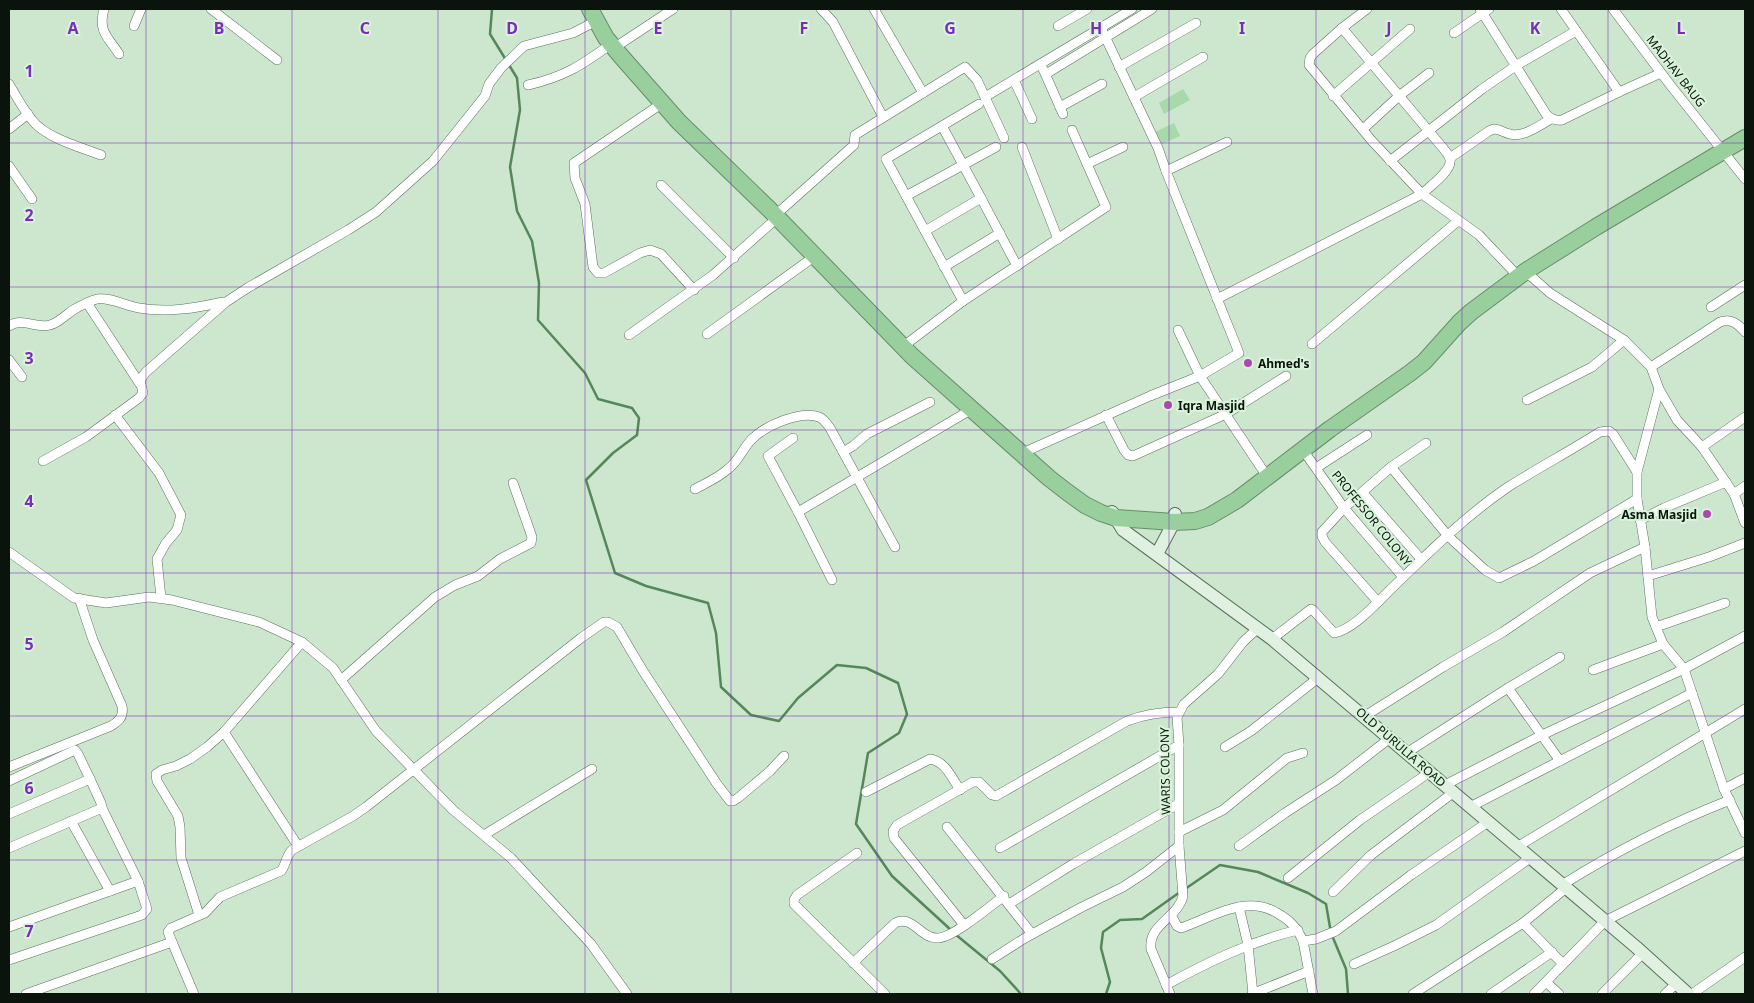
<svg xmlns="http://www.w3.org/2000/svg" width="1754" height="1003" viewBox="0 0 1754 1003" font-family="'Noto Sans',sans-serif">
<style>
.green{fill:#a7d9ab}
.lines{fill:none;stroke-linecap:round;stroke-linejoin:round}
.stream{stroke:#56875a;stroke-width:2.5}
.street-casing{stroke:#5a725c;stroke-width:10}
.secondary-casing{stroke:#5a725c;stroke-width:14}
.highway-casing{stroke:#678e6a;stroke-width:18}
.street{stroke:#fff;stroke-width:9}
.secondary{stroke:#e0f1e2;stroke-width:12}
.highway{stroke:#99cf9d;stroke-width:16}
.grid{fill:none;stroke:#7b2cbf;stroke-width:1;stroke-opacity:0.55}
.poi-dot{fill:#ac48ae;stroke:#d9f4db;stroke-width:2}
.labels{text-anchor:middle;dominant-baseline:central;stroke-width:4;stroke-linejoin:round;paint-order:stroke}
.street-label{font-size:12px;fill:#0b140c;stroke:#d9f4db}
.poi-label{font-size:12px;font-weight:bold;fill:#0b140c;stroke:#d9f4db;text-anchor:start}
.grid-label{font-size:16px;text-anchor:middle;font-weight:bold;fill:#7b2cbf;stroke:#d9f4db;stroke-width:4;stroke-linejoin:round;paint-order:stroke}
</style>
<rect width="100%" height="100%" fill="#cce7ce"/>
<g class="green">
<path d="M1183 89 1190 100 1164 114 1159 103Z"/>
<path d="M1174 123 1180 136 1162 144 1155 132Z"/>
</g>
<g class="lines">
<g class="stream">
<path d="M492 9 490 34 506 60"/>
<path d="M509 65 517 78 520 110 510 167 517 211 532 241 539 283 538 320 585 373 598 399 632 408 639 418 637 435 613 453 586 480 615 573 646 586 708 603 716 633 721 687 751 715 779 721 798 698 837 665 866 668 898 683 907 714 899 733 868 753 856 824 892 876 951 930"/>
<path d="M1185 889 1220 865 1258 872 1308 893 1326 904 1331 933 1346 969 1348 994"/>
<path d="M955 934 1000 971 1021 994"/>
<path d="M1106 994 1110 982 1101 948 1103 932 1120 920 1142 919 1180 892"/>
</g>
<defs>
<g id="street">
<path d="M104 9C98 31 107 36 119 54"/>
<path d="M211 9 277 60"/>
<path d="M821 9 833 22 883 117"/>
<path d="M874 9 923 93"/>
<path d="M1480 9 1546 114C1551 119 1555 121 1562 120L1619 92 1661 73"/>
<path d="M1561 9 1619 92"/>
<path d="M1613 9 1671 86 1745 179"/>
<path d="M134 26 141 9"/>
<path d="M1058 26 1087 9"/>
<path d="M1101 28 1158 148 1166 171 1239 353 1200 376 1178 330"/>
<path d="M1342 28 1443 148C1446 152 1451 157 1450 162 1450 172 1429 187 1422 194L1479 235 1515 273"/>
<path d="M1454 33 1489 9"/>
<path d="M620 44 673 9"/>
<path d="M1119 67 1196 23"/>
<path d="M1043 69 1063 114"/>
<path d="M1046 74 1152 9"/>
<path d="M1014 80 1032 119"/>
<path d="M9 84C16 96 23 109 32 120 46 138 80 147 101 155"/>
<path d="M528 85C564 77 582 65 611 44"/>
<path d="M1333 96 1410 29"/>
<path d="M985 97 1132 9"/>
<path d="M1134 97 1203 57"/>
<path d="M661 104 574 163 575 178 585 204 593 267 598 273H604L640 253 650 250 661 254 694 290"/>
<path d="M1060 107 1102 84"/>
<path d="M9 129 28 114"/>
<path d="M1363 129 1399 96 1429 73"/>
<path d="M1022 147 1058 239"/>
<path d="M1450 158 1489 131 1494 129C1500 129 1504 133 1510 134 1523 138 1540 125 1551 119"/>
<path d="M1390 161 1482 89 1517 65 1576 31"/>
<path d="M1087 164 1123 147"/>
<path d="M9 166 32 199"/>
<path d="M1166 171 1227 142"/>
<path d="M661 185 734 258"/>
<path d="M906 196 996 147"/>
<path d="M981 198 1017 266"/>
<path d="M780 211 854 145 855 135 965 67 977 80 1004 138"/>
<path d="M925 231 981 198 942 126"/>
<path d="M944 267 1000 233"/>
<path d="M1524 270 1550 293 1624 340 1651 367 1659 389 1677 420 1702 447 1734 494 1745 523"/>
<path d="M1217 299 1422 194 1372 141 1309 65 1310 58 1313 54 1342 28 1367 9"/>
<path d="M963 301 886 159 979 104"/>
<path d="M87 303 140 384"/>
<path d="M1711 307 1745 285"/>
<path d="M9 326C23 317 35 329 50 325 58 323 66 315 73 310 80 306 89 301 97 299 111 297 125 306 139 308 167 313 196 308 223 302"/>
<path d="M707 334 815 256"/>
<path d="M629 335 713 275 777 218"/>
<path d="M909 342 963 301 1106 207 1072 130"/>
<path d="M1312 344 1458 221"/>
<path d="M9 360 22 377"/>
<path d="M1651 367 1720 322C1731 318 1738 324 1745 332"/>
<path d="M1659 389 1637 472V499L1645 547 1652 617 1663 644 1684 669 1724 789 1745 833"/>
<path d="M1527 400 1592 367 1624 340"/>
<path d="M115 415 159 473 181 515 177 530 166 543 157 559 161 598"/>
<path d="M1106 415 1124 450 1128 455 1133 456 1226 414 1286 376"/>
<path d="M793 438 768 456 798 512"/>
<path d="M1702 447 1745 417"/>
<path d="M1029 450 1150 396 1200 376 1264 472"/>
<path d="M1303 450 1344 508 1403 577"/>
<path d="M843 452 853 446 867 434 930 402"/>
<path d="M43 461 86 437 139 398 143 393 140 380 146 372 226 302 249 287 348 230 376 212 433 161 485 96 489 84 501 68 524 46 573 33 596 21"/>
<path d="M1391 467 1448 536 1485 570 1499 578 1534 561 1637 499"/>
<path d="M1316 468 1367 435"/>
<path d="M695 489C706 483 718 478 728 469 739 461 742 449 752 439 765 426 800 410 819 417 824 419 827 424 830 428L895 547"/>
<path d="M1363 493 1421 559"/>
<path d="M1734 494 1745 486"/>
<path d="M1640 520 1664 508 1726 482"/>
<path d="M9 552 74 598 106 603 149 597 172 600 259 622 302 642 333 668 376 731 453 810 511 858 564 915 591 944 627 994"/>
<path d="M1648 576 1709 557 1745 543"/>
<path d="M832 580 798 512 972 409"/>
<path d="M1378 602 1325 542 1322 536V532L1344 508 1391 467 1426 443"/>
<path d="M1656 627 1725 603"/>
<path d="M1272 639 1311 609 1313 610 1334 633C1352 630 1374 606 1388 592 1426 555 1464 517 1508 487 1538 468 1570 451 1600 432L1609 431 1613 434 1637 472"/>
<path d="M1593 670 1663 644"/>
<path d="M341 680 435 597 455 585 478 576 500 559 531 543 532 537 513 483"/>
<path d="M1508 688 1560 657"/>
<path d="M1365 716 1443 667 1503 632 1590 573 1645 547"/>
<path d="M224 732 298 846"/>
<path d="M1225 747 1251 731 1318 678"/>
<path d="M1408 752 1508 688 1560 761"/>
<path d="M9 767 111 726C119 721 124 717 122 706L93 640 79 598"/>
<path d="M9 781 75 750 78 754 90 779"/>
<path d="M1445 785 1542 735 1684 669 1745 636"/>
<path d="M1724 789 1745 778"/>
<path d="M866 792 930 759C945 761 952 778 960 790"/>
<path d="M1470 807 1692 693"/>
<path d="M9 814 90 779 101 803 102 808"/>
<path d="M71 821 110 891"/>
<path d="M947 827 1032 934"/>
<path d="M1179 832 1223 810 1287 758 1303 753"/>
<path d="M484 835 592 769"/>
<path d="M1239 846 1285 813 1336 780 1390 738"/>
<path d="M1517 847 1745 709"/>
<path d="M9 848 102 808 138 881 147 909 142 915 9 960"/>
<path d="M1000 848 1179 745"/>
<path d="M857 853 797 895 794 900V904L885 994"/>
<path d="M1288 878 1360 820 1430 772"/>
<path d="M1562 885C1616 851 1671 823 1730 800"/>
<path d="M1333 892 1371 855 1454 792"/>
<path d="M1009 904 1073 864 1178 804"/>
<path d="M1239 907 1248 945 1253 994"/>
<path d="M199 915 181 858 180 827 178 816 157 781 156 774 162 770 176 766 190 759 207 747 224 732 302 642"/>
<path d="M1171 915 1177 926 1181 928C1212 917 1246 894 1277 913 1290 920 1297 928 1303 941L1316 939 1336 931 1411 875 1488 822"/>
<path d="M1523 923 1563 964"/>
<path d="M964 925 894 838 893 831 897 825 973 782H979L992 795 996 796 1127 721C1145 714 1160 712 1179 712"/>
<path d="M9 927 138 881"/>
<path d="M1303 941 1313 994"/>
<path d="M172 942 194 994"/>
<path d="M992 959 1025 938 1082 907 1123 887 1146 872 1179 846"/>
<path d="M853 963 895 923C913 914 921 940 939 938 955 936 989 907 1004 896"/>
<path d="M1354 964 1396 945 1436 925 1530 858"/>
<path d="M1546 982 1559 994"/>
<path d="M1166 985C1208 962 1251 941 1298 930"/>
<path d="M26 994 172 942 168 932 171 928 205 913 220 897 281 871C286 865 286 856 292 850L353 816 366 807 581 638 604 622H608L617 627 643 671 717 784 730 801H733L738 798 770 771 784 756"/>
<path d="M1170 994 1151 949C1148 924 1178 918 1183 896L1179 846V745L1177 717 1184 704 1218 674 1243 642 1258 628"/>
<path d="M1252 994 1309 971"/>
<path d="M1413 994 1523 923 1566 888"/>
<path d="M1491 994 1552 952"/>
<path d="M1534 994 1605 921 1745 851"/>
<path d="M1602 994 1643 953"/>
<path d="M1665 994 1676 984"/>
<path d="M1692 994 1745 957"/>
</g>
<g id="secondary">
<path d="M1112 512 1123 530 1272 639 1636 947 1688 994"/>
<path d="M1157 554 1174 522 1175 514"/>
</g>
<path id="highway" d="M590 9 606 38 620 55 679 122 771 211 912 356 1049 478 1067 492 1085 505 1101 513 1116 518 1174 522 1195 521 1208 517 1237 500 1330 429 1410 373 1424 362 1459 323 1471 312 1526 271 1596 227 1745 138"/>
</defs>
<use href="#street" class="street-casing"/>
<use href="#secondary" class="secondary-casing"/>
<use href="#highway" class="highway-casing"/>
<use href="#street" class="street"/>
<use href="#secondary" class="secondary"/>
<use href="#highway" class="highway"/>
</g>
<path class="grid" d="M146 9V994M292 9V994M438 9V994M585 9V994M731 9V994M877 9V994M1023 9V994M1169 9V994M1316 9V994M1462 9V994M1608 9V994M9 143H1745M9 287H1745M9 430H1745M9 573H1745M9 716H1745M9 860H1745"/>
<g class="poi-dot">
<circle cx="1248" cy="363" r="5"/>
<circle cx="1168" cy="405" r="5"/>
<circle cx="1707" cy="514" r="5"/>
</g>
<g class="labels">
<g class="street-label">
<text transform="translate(1676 71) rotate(52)">MADHAV BAUG</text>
<text transform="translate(1372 518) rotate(51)">PROFESSOR COLONY</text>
<text transform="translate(1401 747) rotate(41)">OLD PURULIA ROAD</text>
<text transform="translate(1165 771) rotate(-91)">WARIS COLONY</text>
</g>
<g class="poi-label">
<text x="1258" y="363">Ahmed's</text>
<text x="1178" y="405">Iqra Masjid</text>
<text x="1697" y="514" text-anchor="end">Asma Masjid</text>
</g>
</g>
<g class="grid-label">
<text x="73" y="34">A</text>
<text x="219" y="34">B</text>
<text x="365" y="34">C</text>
<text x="512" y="34">D</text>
<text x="658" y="34">E</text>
<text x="804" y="34">F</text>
<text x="950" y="34">G</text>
<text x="1096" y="34">H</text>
<text x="1242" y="34">I</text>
<text x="1389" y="34">J</text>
<text x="1535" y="34">K</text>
<text x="1681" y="34">L</text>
<text x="29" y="77">1</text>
<text x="29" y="221">2</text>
<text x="29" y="364">3</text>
<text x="29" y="507">4</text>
<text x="29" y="650">5</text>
<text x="29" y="794">6</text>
<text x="29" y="937">7</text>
</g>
<rect width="1754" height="1003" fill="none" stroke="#0b140c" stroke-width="20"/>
</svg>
